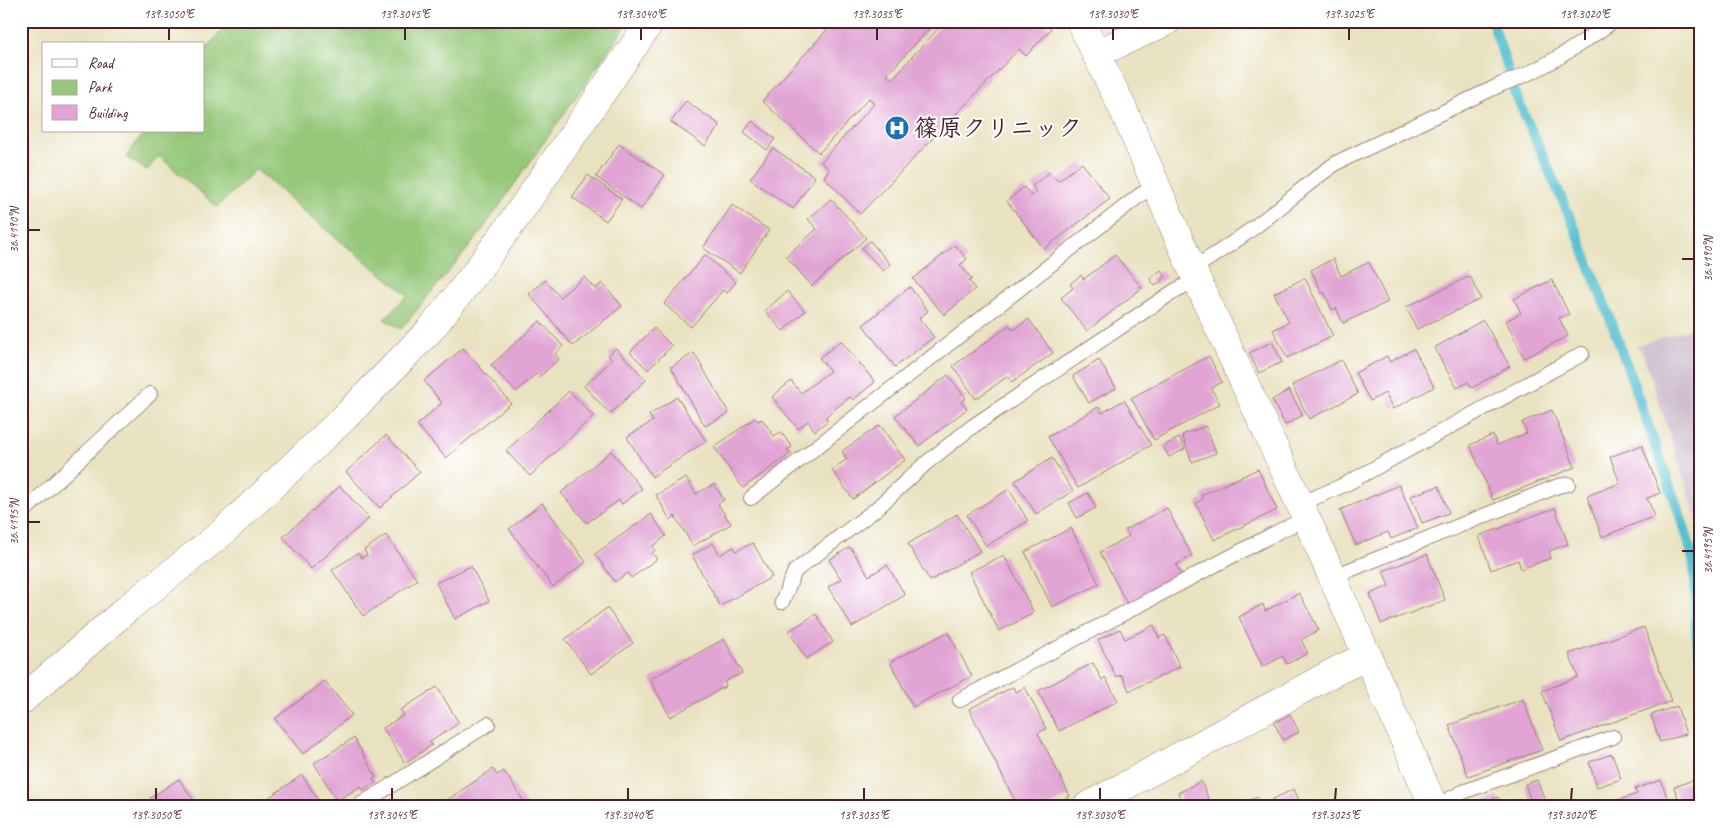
<svg xmlns="http://www.w3.org/2000/svg" width="1722" height="828" viewBox="0 0 1722 828" font-family="Caveat,'Klee One',sans-serif">
<style>
.industrial{fill:#cfbdce}
.green{fill:#95c879;stroke:#707452}
.lines{fill:none;stroke-linecap:round;stroke-linejoin:round}
.stream{stroke:#55c0d0;stroke-width:10}
.building{fill:#e1a4d4}
.service-casing{stroke:#9a8076;stroke-width:16}
.minor-casing{stroke:#9a8076;stroke-width:29}
.service{stroke:#fff;stroke-width:14}
.minor{stroke:#fff;stroke-width:28}
.ticks{fill:none;stroke:#4a1f2b;stroke-width:2}
.labels{text-anchor:middle;dominant-baseline:central;stroke-width:4;stroke-linejoin:round;paint-order:stroke}
.poi-label{font-size:24px;font-weight:bold;fill:#4a1f2b;stroke:#fff;text-anchor:start}
.neatline{fill:none;stroke:#4a1f2b;stroke-width:2}
.ticks-label{font-size:12px;text-anchor:middle;fill:#4a1f2b}
</style>
<rect width="100%" height="100%" fill="#fff"/>
<filter id="ink" filterUnits="userSpaceOnUse"><feTurbulence type="fractalNoise" baseFrequency=".02" numOctaves="2"/><feDisplacementMap in="SourceGraphic" scale="10" xChannelSelector="R" yChannelSelector="G"/><feConvolveMatrix kernelMatrix="1 2 1 2 8 2 1 2 1" color-interpolation-filters="sRGB"/></filter>
<filter id="wash" filterUnits="userSpaceOnUse"><feTurbulence type="fractalNoise" baseFrequency=".0096" numOctaves="4" result="noise"/><feDisplacementMap in="SourceGraphic" scale="20" xChannelSelector="R" yChannelSelector="G"/><feGaussianBlur stdDeviation="1.12" result="paint"/><feColorMatrix in="noise" values="0 0 0 0 0 0 0 0 0 0 0 0 0 0 0 0 0 1.4 0 .05"/><feComposite in="paint" operator="in"/></filter>
<g filter="url(#wash)">
<rect width="100%" height="100%" fill="#e9e2c0"/>
<path class="industrial" d="M1701 325V530L1642 351 1636 346Z"/>
<path class="green" d="M230 21H629L478 236 401 329 384 319 408 295 309 216 256 169 217 207 159 156 147 170 126 157 145 131H204V52Z"/>
<g class="lines">
<g class="stream">
<path d="M1492 21 1508 70"/>
<path d="M1514 91 1576 231 1614 329 1683 524C1689 543 1695 561 1695 581 1697 608 1693 633 1701 659"/>
</g>
</g>
<g id="blocks">
<g class="building">
<path d="M835 21H936L887 75 892 79 945 21H1042L1051 29 1026 56 1019 49 860 214 824 177 829 169 821 162 874 104 869 98 819 153 762 101Z"/>
<path d="M686 101 720 125 705 146 671 122Z"/>
<path d="M752 121 775 139 767 150 744 132Z"/>
<path d="M619 144 665 175 641 209 596 177Z"/>
<path d="M773 148 815 177 793 209 750 179Z"/>
<path d="M1082 163 1110 199 1044 249 1007 201 1024 187 1031 196 1037 192 1032 186 1050 172 1058 181Z"/>
<path d="M588 175 622 199 606 221 572 197Z"/>
<path d="M831 199 866 238 812 286 786 256 817 229 808 219Z"/>
<path d="M732 205 769 230 740 273 703 248Z"/>
<path d="M870 241 890 264 883 271 862 248Z"/>
<path d="M955 245 967 259 960 265 972 279 969 281 975 289 944 315 913 279Z"/>
<path d="M705 255 736 282 727 293 723 290 691 327 664 304Z"/>
<path d="M1115 255 1142 288 1087 331 1061 298 1073 288 1070 284 1081 275 1084 279Z"/>
<path d="M1333 259 1341 276 1369 262 1388 302 1343 323 1336 308 1332 310 1324 292 1322 293 1311 270Z"/>
<path d="M1161 270 1166 277 1155 286 1150 279Z"/>
<path d="M1470 276 1481 299 1417 329 1406 307Z"/>
<path d="M584 277 595 289 602 283 622 306 573 346 529 294 545 280 560 297Z"/>
<path d="M1305 278 1333 336 1287 358 1273 330 1289 322 1274 293Z"/>
<path d="M1552 280 1569 314 1559 318 1568 336 1524 358 1506 321 1521 313 1514 299Z"/>
<path d="M910 287 928 311 919 318 934 337 895 367 863 325Z"/>
<path d="M787 291 805 311 783 331 765 311Z"/>
<path d="M1029 319 1053 353 1012 382 1008 376 976 399 953 366 1010 325 1013 330Z"/>
<path d="M1483 320 1510 366 1472 388 1468 382 1457 388 1434 348Z"/>
<path d="M540 321 563 346 555 354 559 359 539 377 536 374 516 392 491 365Z"/>
<path d="M654 328 672 346 648 370 630 352Z"/>
<path d="M841 341 875 382 853 400 850 397 826 416 827 421 815 431 808 421 798 429 772 397 791 381 801 393 830 371 819 358Z"/>
<path d="M1272 342 1282 362 1259 373 1249 353Z"/>
<path d="M463 348 511 403 446 458 417 425 442 403 424 381Z"/>
<path d="M616 348 646 380 610 414 584 386 612 360 608 355Z"/>
<path d="M1414 349 1434 387 1393 409 1385 393 1370 401 1355 373 1387 356 1390 362Z"/>
<path d="M694 353 729 413 705 426 671 367Z"/>
<path d="M1209 356 1222 382 1211 388 1220 404 1154 440 1131 398Z"/>
<path d="M1099 360 1116 388 1089 403 1073 376Z"/>
<path d="M1341 360 1358 394 1309 419 1292 385Z"/>
<path d="M948 375 966 398 961 402 967 409 919 446 895 416Z"/>
<path d="M1289 390 1303 415 1285 425 1272 400Z"/>
<path d="M569 391 593 416 530 476 506 451Z"/>
<path d="M677 397 706 441 652 477 627 437 653 421 649 415Z"/>
<path d="M1124 400 1151 445 1078 488 1048 437 1098 407 1102 413Z"/>
<path d="M1552 410 1575 467 1493 500 1470 445 1493 435 1497 445 1527 433 1522 422Z"/>
<path d="M755 418 758 421 762 419 774 436 781 432 792 447 787 450 790 454 743 488 714 447Z"/>
<path d="M880 425 905 460 853 499 832 470 847 459 842 451Z"/>
<path d="M1206 426 1216 453 1192 462 1182 435Z"/>
<path d="M386 435 420 472 380 508 346 472Z"/>
<path d="M1179 438 1185 449 1169 457 1163 446Z"/>
<path d="M1642 445 1660 493 1647 498 1655 516 1602 537 1587 496 1620 483 1610 457Z"/>
<path d="M611 451 642 489 622 504 619 500 587 523 561 493Z"/>
<path d="M1052 458 1073 491 1036 514 1015 481Z"/>
<path d="M1258 469 1277 510 1214 540 1196 503 1203 499 1201 495Z"/>
<path d="M686 478 696 494 714 484 724 500 718 504 731 524 693 546 675 516 670 520 656 495Z"/>
<path d="M1399 485 1418 528 1391 539 1388 532 1356 545 1340 510Z"/>
<path d="M340 486 369 518 311 569 283 537Z"/>
<path d="M1439 486 1449 513 1422 523 1411 496Z"/>
<path d="M1009 489 1028 521 986 546 967 515Z"/>
<path d="M1088 493 1096 508 1077 518 1069 503Z"/>
<path d="M542 503 586 562 553 587 509 529Z"/>
<path d="M1167 508 1192 556 1176 565 1182 575 1127 604 1100 552 1129 536 1125 530Z"/>
<path d="M1555 508 1568 544 1549 551 1551 558 1521 569 1518 560 1491 570 1479 536Z"/>
<path d="M651 514 666 536 653 546 655 550 652 553 657 559 631 578 628 573 615 582 595 554Z"/>
<path d="M957 514 980 551 930 581 908 544Z"/>
<path d="M1071 528 1099 584 1052 607 1025 552Z"/>
<path d="M386 535 417 580 363 616 332 570 358 553 361 558 367 555 364 550Z"/>
<path d="M713 543 720 555 734 547 736 551 753 543 772 577 720 606 692 555Z"/>
<path d="M850 547 869 576 887 565 905 595 852 627 828 587 841 579 829 560Z"/>
<path d="M1427 554 1445 600 1381 624 1370 594 1389 586 1383 571Z"/>
<path d="M1004 555 1034 613 999 631 969 572Z"/>
<path d="M471 566 489 601 455 619 436 583Z"/>
<path d="M1299 593 1319 630 1301 640 1308 653 1287 664 1283 656 1263 667 1239 617 1263 604 1265 611Z"/>
<path d="M607 608 633 643 591 674 565 639Z"/>
<path d="M816 614 833 642 806 659 789 631Z"/>
<path d="M1154 625 1159 638 1165 635 1180 667 1129 691 1122 675 1116 677 1098 640 1120 629 1125 639Z"/>
<path d="M1644 627 1671 701 1561 741 1542 691 1578 677 1569 654Z"/>
<path d="M948 632 972 676 913 707 890 662Z"/>
<path d="M724 639 742 673 724 682 726 686 670 717 650 679Z"/>
<path d="M1093 663 1102 680 1105 677 1118 701 1059 731 1038 691Z"/>
<path d="M325 681 352 715 303 754 275 719Z"/>
<path d="M437 687 459 723 430 742 432 745 405 763 383 728 404 715 400 710Z"/>
<path d="M1013 687 1016 692 1025 687 1046 729 1038 733 1070 796 1048 807H1018L969 709Z"/>
<path d="M1523 699 1542 750 1468 776 1449 725Z"/>
<path d="M1677 706 1686 734 1660 742 1651 715Z"/>
<path d="M1290 714 1299 732 1283 740 1274 723Z"/>
<path d="M354 738 376 777 373 778 376 782 363 790 361 786 337 801 314 763Z"/>
<path d="M1612 754 1621 779 1597 787 1589 762Z"/>
<path d="M493 769 497 775 504 771 527 806 437 807Z"/>
<path d="M302 775 323 807H255Z"/>
<path d="M1701 777V807H1672L1671 803 1679 800 1674 787Z"/>
<path d="M179 779 198 807H151L155 804 150 798Z"/>
<path d="M1537 780 1547 805 1542 807H1533L1525 784Z"/>
<path d="M1661 780 1670 807H1605L1604 805 1637 794 1635 789Z"/>
<path d="M1201 781 1212 807H1184L1178 793Z"/>
<path d="M1294 789 1302 807H1235L1257 797 1261 805Z"/>
<path d="M1498 797 1502 807H1486L1484 802Z"/>
</g>
</g>
</g>
<g filter="url(#ink)">
<use href="#blocks" fill-opacity="0" stroke="#9a8076" stroke-width="1"/>
<g class="lines">
<defs>
<g id="service">
<path d="M1192 269C1220 252 1248 233 1274 212 1296 195 1315 177 1338 162L1502 84C1541 71 1574 48 1608 25"/>
<path d="M751 498 1140 195 1156 186"/>
<path d="M1300 504 1346 484 1582 354"/>
<path d="M21 514 150 394"/>
<path d="M1332 577 1558 486 1568 484"/>
<path d="M782 602 795 571 876 509 925 464 973 426 1176 290 1197 280"/>
<path d="M960 700 1283 529 1306 519"/>
<path d="M357 807 488 724"/>
<path d="M1434 807 1463 792 1613 737"/>
</g>
<g id="minor">
<path d="M1080 21 1124 111 1192 269 1300 504 1434 807"/>
<path d="M1096 54 1167 21"/>
<path d="M21 701 128 608 223 532 345 417 430 330 473 276 514 220 651 21"/>
<path d="M1086 807 1338 670 1368 656"/>
</g>
</defs>
<use href="#service" class="service-casing"/>
<use href="#minor" class="minor-casing"/>
<use href="#service" class="service"/>
<use href="#minor" class="minor"/>
</g>
</g>
<path class="ticks" d="M169 40V28M405 40V28M641 40V28M877 40V28M1113 40V28M1349 40V28M1585 40V28M28 230H40M1682 259H1694M28 522H40M1682 551H1694M156 800V788M392 800V788M628 800V788M864 800V788M1100 800V788M1335 800 1336 788M1571 800 1572 788"/>
<defs>
<symbol id="hospital-disc" viewBox="-11 -11 22 22"><circle r="9.5" fill="#1f6fb2" stroke="#fff"/><path d="M-5-5h3v3.5h4V-5h3V5h-3V1.5h-4V5h-3Z" fill="#fff"/></symbol>
</defs>
<g fill-rule="evenodd">
<use href="#hospital-disc" x="883" y="114" width="28" height="28"/>
</g>
<g class="labels">
<g class="poi-label">
<text x="914" y="128">篠原クリニック</text>
</g>
</g>
<rect width="1722" height="828" fill="none" stroke="#fff" stroke-width="55"/>
<rect x="42" y="42" width="162" height="90" fill="#ffffff" stroke="#b7a5aa"/>
<rect x="52" y="59" width="25" height="8" fill="#ffffff" stroke="#b7a5aa"/>
<text x="88" y="68" font-size="15" fill="#4a1f2b">Road</text>
<rect x="52" y="80" width="25" height="15" fill="#95c879" stroke="#b7a5aa"/>
<text x="88" y="92" font-size="15" fill="#4a1f2b">Park</text>
<rect x="52" y="105" width="25" height="15" fill="#e1a4d4" stroke="#b7a5aa"/>
<text x="88" y="118" font-size="15" fill="#4a1f2b">Building</text>
<rect x="28" y="28" width="1666" height="772" class="neatline"/>
<g class="ticks-label">
<text x="169" y="18">139.3050°E</text>
<text x="405" y="18">139.3045°E</text>
<text x="641" y="18">139.3040°E</text>
<text x="877" y="18">139.3035°E</text>
<text x="1113" y="18">139.3030°E</text>
<text x="1349" y="18">139.3025°E</text>
<text x="1585" y="18">139.3020°E</text>
<text transform="translate(14 230) rotate(-90)" y="4">36.4190°N</text>
<text transform="translate(1708 259) rotate(-90)" y="4">36.4190°N</text>
<text transform="translate(14 522) rotate(-90)" y="4">36.4195°N</text>
<text transform="translate(1708 551) rotate(-90)" y="4">36.4195°N</text>
<text x="156" y="819">139.3050°E</text>
<text x="392" y="819">139.3045°E</text>
<text x="628" y="819">139.3040°E</text>
<text x="864" y="819">139.3035°E</text>
<text x="1100" y="819">139.3030°E</text>
<text x="1335" y="819">139.3025°E</text>
<text x="1571" y="819">139.3020°E</text>
</g>
</svg>
